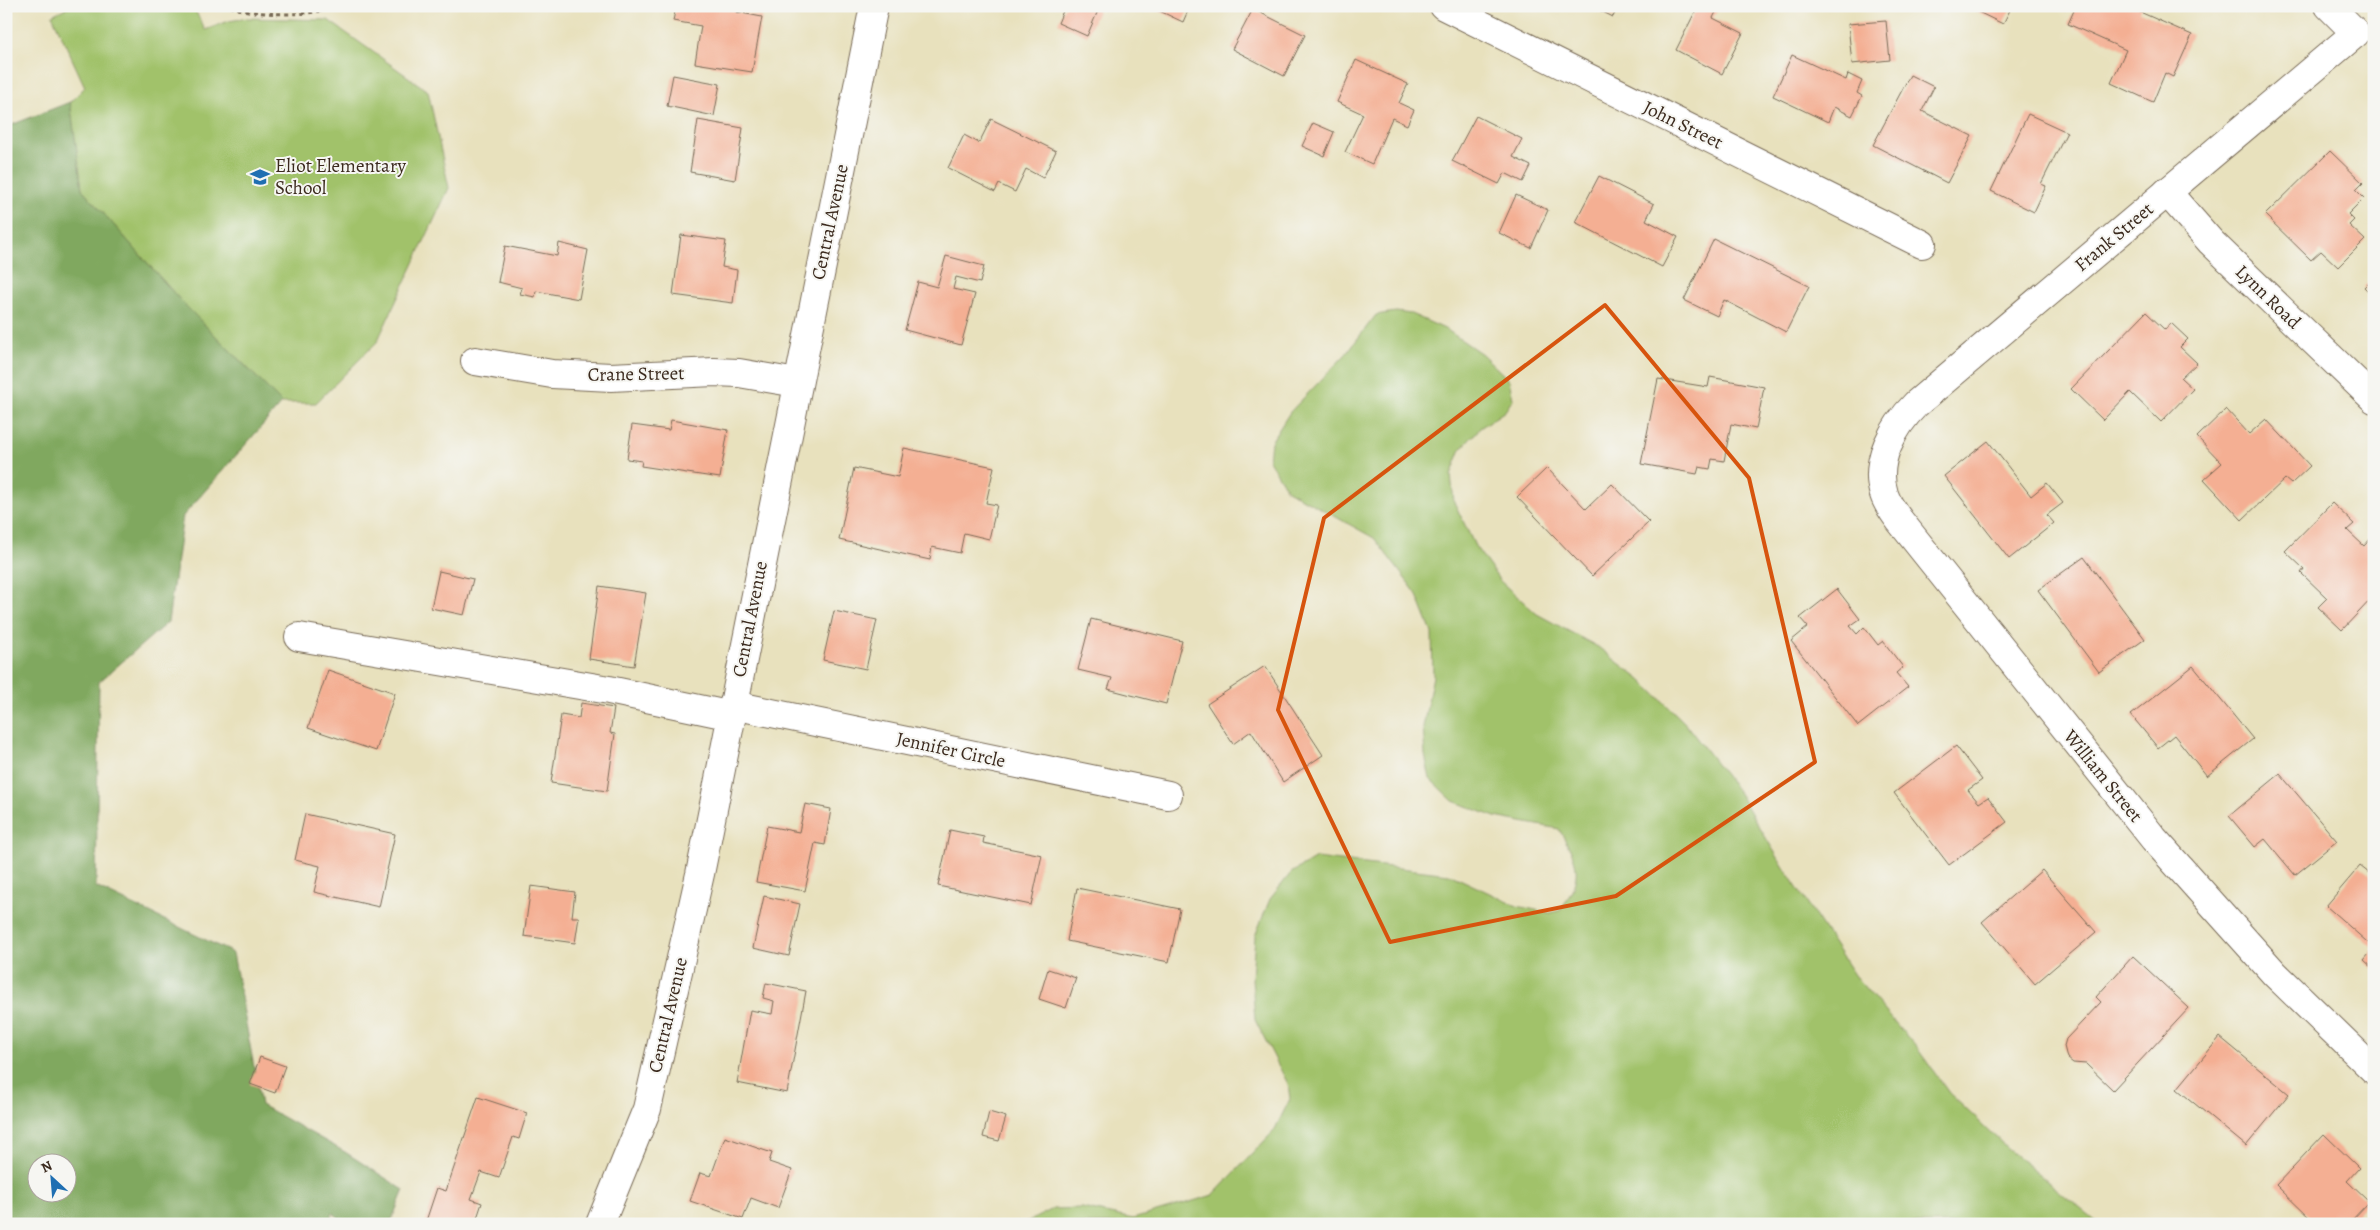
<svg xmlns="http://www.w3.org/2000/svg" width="2380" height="1230" viewBox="0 0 2380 1230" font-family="Alegreya,serif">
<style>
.green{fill:#a1c26b;stroke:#6e7644}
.forest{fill:#80a85f;stroke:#5e693e;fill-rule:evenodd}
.building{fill:#f4af93}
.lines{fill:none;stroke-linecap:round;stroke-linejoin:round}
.minor-casing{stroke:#786a56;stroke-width:30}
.major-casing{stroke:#786a56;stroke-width:30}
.path{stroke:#786a56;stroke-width:3;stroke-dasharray:4 4;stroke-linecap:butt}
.minor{stroke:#fff;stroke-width:28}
.major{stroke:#fff;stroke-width:28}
.marked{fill:none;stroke:#d7540e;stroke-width:4;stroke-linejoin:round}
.labels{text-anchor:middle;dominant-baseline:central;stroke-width:4;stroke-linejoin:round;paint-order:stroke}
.street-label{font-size:19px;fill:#3b2a1e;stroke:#f6f6f2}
.poi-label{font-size:19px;fill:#3b2a1e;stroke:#f6f6f2;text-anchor:start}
</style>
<rect width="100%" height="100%" fill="#f6f6f2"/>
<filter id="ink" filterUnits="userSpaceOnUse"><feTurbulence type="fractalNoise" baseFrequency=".02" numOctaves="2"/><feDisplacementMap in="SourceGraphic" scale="10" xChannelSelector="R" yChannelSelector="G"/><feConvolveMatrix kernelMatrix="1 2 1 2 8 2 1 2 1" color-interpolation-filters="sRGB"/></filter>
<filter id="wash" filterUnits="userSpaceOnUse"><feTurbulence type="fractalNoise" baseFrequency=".0096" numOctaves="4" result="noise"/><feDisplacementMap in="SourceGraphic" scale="20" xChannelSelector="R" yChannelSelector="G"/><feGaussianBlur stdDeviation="1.12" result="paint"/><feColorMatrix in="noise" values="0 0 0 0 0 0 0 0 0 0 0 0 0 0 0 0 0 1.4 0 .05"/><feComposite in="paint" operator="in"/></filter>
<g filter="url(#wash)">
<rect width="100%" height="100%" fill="#e8e1bd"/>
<g class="green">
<path d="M70 6H193L205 30 229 21 247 18 328 20 428 91 449 188 377 342 316 403H282L181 301 82 189 70 102 85 87 52 15Z"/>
<path d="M277 6H325L310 10Z"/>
<path d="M1396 312 1411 314 1447 330 1482 354 1509 380 1513 399 1505 411 1480 428 1461 449 1451 475 1454 502 1475 546 1500 581 1537 614 1598 647 1641 680 1684 722 1737 790 1786 871 1854 975 1917 1048 1949 1093 2007 1148 2099 1224H1023L1053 1209 1082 1208 1133 1219 1213 1195 1274 1131 1290 1099 1288 1084 1255 1020 1252 978 1255 936 1270 899 1291 873 1316 858 1449 874 1517 906 1550 913 1561 910C1584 874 1579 864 1559 829L1495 817 1453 801 1430 779 1425 755 1423 727 1433 676 1432 633 1416 593 1374 538 1287 490 1269 460 1271 442 1290 412 1345 355 1376 315Z"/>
</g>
<path class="forest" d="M70 102 82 189 181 301 282 403 183 516 168 622 99 682 96 887 233 953 261 1105 345 1152 404 1190 390 1224H347L333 1213 328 1224H6V127ZM38 1162H68V1192H38Z"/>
<g id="blocks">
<g class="building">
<path d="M676 6H737L736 12 762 17 752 72 695 63 701 26 673 21Z"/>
<path d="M1065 6H1100L1087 36 1058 23Z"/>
<path d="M1149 6H1190L1183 22Z"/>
<path d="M1591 6H1618L1613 17Z"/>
<path d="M1698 6 1718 8 1713 18 1743 33 1722 74 1676 50Z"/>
<path d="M1973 6H2012L2003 24 1972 9Z"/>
<path d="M2076 6H2142L2140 12 2192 35 2173 77 2165 73 2153 102 2111 83 2126 50 2068 24Z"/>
<path d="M1253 9 1305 35 1284 76 1232 49Z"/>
<path d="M1886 21 1890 60 1852 64 1848 24Z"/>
<path d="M1792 55 1846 80 1848 74 1862 81 1857 93 1862 96 1852 116 1834 107 1828 122 1773 96Z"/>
<path d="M1356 60 1408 84 1399 103 1414 110 1407 125 1392 118 1372 164 1345 152 1363 114 1337 102Z"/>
<path d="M673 75 720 84 714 116 667 106Z"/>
<path d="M1910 75 1934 87 1922 111 1972 136 1947 183 1873 145Z"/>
<path d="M2028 114 2067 132 2041 184 2046 186 2034 212 1991 191Z"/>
<path d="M1476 116 1522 139 1513 157 1531 166 1523 182 1505 173 1499 184 1452 161Z"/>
<path d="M991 119 1056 151 1043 178 1026 169 1015 192 999 184 995 192 948 168 964 135 979 143Z"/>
<path d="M698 120 743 128 735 180 690 172Z"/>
<path d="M1313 123 1334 132 1324 156 1302 146Z"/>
<path d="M2330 151 2363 183 2356 190 2364 198 2348 214 2354 220 2349 225 2365 240 2338 267 2321 251 2311 260 2265 215Z"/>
<path d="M1599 176 1654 204 1646 220 1678 237 1662 267 1575 222Z"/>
<path d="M1516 195 1548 210 1531 248 1499 233Z"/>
<path d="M681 235 726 241 722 267 737 270 733 303 673 295Z"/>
<path d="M1714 239 1809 286 1786 332 1724 300 1717 316 1684 300Z"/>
<path d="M559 243 588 250 579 299 536 291 535 297 520 294 522 288 498 282 505 246 557 256Z"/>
<path d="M946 256 984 266 980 283 956 277 953 289 975 294 961 345 905 330 918 282 937 287Z"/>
<path d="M2374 277V297L2364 287Z"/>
<path d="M2146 312 2165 330 2171 323 2188 339 2180 347 2197 363 2181 378 2193 389 2161 422 2130 392 2103 420 2071 389Z"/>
<path d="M1710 377 1764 387 1756 429 1731 424 1724 461 1712 459 1710 469 1699 467 1697 474 1641 464 1658 379 1708 387Z"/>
<path d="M2226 409 2249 434 2266 419 2310 466 2291 484 2285 479 2242 520 2204 479 2222 463 2197 437Z"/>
<path d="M671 420 728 430 720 478 641 466 642 461 627 459 632 425 669 430Z"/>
<path d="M1988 441 2031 496 2047 483 2063 503 2047 515 2054 523 2009 559 1944 476Z"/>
<path d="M904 448 994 467 986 503 997 505 989 539 964 533 960 553 932 547 930 560 839 540 854 468 898 477Z"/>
<path d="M1547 468 1586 509 1612 484 1649 522 1592 576 1517 497Z"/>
<path d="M2332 503 2354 524 2347 530 2364 546 2374 535V596L2342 630 2318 607 2327 598 2301 573 2304 569 2285 551Z"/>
<path d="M2084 557 2145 639 2099 672 2038 590Z"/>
<path d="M439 571 473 579 464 615 431 608Z"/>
<path d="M599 586 646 593 634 666 589 659Z"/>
<path d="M1837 589 1860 619 1850 626 1857 634 1864 627 1878 645 1883 641 1903 667 1896 673 1908 687 1858 726 1791 641 1808 627 1800 618Z"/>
<path d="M834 611 877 620 866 669 823 660Z"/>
<path d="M1091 619 1182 641 1166 704 1108 689 1112 678 1078 670Z"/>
<path d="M1265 666 1323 755 1283 782 1251 731 1233 744 1207 704Z"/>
<path d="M2193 666 2253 739 2207 776 2174 735 2158 748 2131 715Z"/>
<path d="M328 670 395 693 376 751 308 728Z"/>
<path d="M581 703 614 708 610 733 615 734 607 791 551 783 561 715 579 718Z"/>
<path d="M1956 746 1982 780 1968 790 1979 803 1988 797 2007 822 1949 865 1894 793Z"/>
<path d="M2280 774 2337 841 2295 875 2265 839 2255 847 2229 816Z"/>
<path d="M805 804 831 809 825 845 815 843 805 891 756 882 767 826 799 832Z"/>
<path d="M305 814 395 834 379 907 314 892 320 866 295 860Z"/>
<path d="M950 830 984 837 983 843 1042 855 1031 905 938 886Z"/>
<path d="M2360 866 2374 877V969L2364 960 2374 948 2326 906Z"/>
<path d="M2042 870 2096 932 2035 984 1982 922Z"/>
<path d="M531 886 575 892 572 917H579L575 943 524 936Z"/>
<path d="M1077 888 1180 909 1169 962 1067 941Z"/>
<path d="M764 896 800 904 789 956 753 948Z"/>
<path d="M2133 956 2189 1008 2113 1090 2086 1064 2073 1063 2067 1058 2064 1046 2066 1039 2101 1002 2096 997Z"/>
<path d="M1048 969 1076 978 1066 1008 1039 999Z"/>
<path d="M766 983 806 991 787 1093 737 1083 750 1010 772 1014 774 1001 763 998Z"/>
<path d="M2220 1037 2289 1094 2246 1146 2177 1089Z"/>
<path d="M260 1057 285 1066 275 1093 250 1084Z"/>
<path d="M478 1097 527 1113 519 1139 513 1137 499 1178 481 1172 471 1199 482 1203 475 1224H425L437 1188 446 1191Z"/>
<path d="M989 1112 1006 1117 999 1141 983 1137Z"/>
<path d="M2324 1134 2359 1168 2347 1181 2369 1202 2348 1224H2316L2276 1185Z"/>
<path d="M725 1137 772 1153 769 1162 792 1170 778 1208 751 1198 743 1219 690 1201 700 1173 711 1176Z"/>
</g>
</g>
</g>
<g filter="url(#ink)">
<use href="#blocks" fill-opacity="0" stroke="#786a56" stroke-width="1"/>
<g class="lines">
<defs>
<g id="minor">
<path d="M1444 6 1922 244"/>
<path d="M2329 6 2356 33 1916 404C1894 426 1873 461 1884 494 1887 504 1894 513 1900 521L2154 839 2275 974 2374 1070"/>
<path d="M2167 192 2211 242 2374 399"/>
<path d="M475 361 552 374 611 377 714 372 739 373 797 383"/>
<path d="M299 637 609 690 732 716"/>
<path d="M733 705 1168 795"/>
</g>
<path id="major" d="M600 1224 647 1109 700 874 874 6"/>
</defs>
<use href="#minor" class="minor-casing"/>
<use href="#major" class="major-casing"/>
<path class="path" d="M230 6C247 15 317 18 333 6"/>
<use href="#minor" class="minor"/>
<use href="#major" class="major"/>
</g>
</g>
<path class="marked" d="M1605 305 1749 478 1815 762 1616 896 1390 942 1278 710 1324 518Z"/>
<defs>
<symbol id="school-bare" viewBox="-9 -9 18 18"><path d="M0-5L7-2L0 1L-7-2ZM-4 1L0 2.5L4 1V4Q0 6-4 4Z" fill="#1f6fb2" stroke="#f6f6f2" stroke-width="2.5" paint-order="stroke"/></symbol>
</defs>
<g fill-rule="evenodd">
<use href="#school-bare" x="246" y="163" width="28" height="28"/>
</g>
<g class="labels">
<g class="street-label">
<text transform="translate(1683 125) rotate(26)">John Street</text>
<text transform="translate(830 222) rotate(-78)">Central Avenue</text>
<text transform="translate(2114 237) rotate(-40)">Frank Street</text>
<text transform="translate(2268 297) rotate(44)">Lynn Road</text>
<text transform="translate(636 374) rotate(-1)">Crane Street</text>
<text transform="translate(750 619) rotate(-79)">Central Avenue</text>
<text transform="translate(951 750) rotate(12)">Jennifer Circle</text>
<text transform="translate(2103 776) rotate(51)">William Street</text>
<text transform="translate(668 1015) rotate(-77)">Central Avenue</text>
</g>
<g class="poi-label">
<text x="275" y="166">Eliot Elementary<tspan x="275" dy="22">School</tspan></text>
</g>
</g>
<rect width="2380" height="1230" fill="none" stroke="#f6f6f2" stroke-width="25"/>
<g transform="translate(52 1178) rotate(334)"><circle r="24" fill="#f6f6f2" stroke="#aba49d"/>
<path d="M0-4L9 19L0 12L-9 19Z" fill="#1f6fb2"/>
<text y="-8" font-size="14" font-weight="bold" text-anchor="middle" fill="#3b2a1e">N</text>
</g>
</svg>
